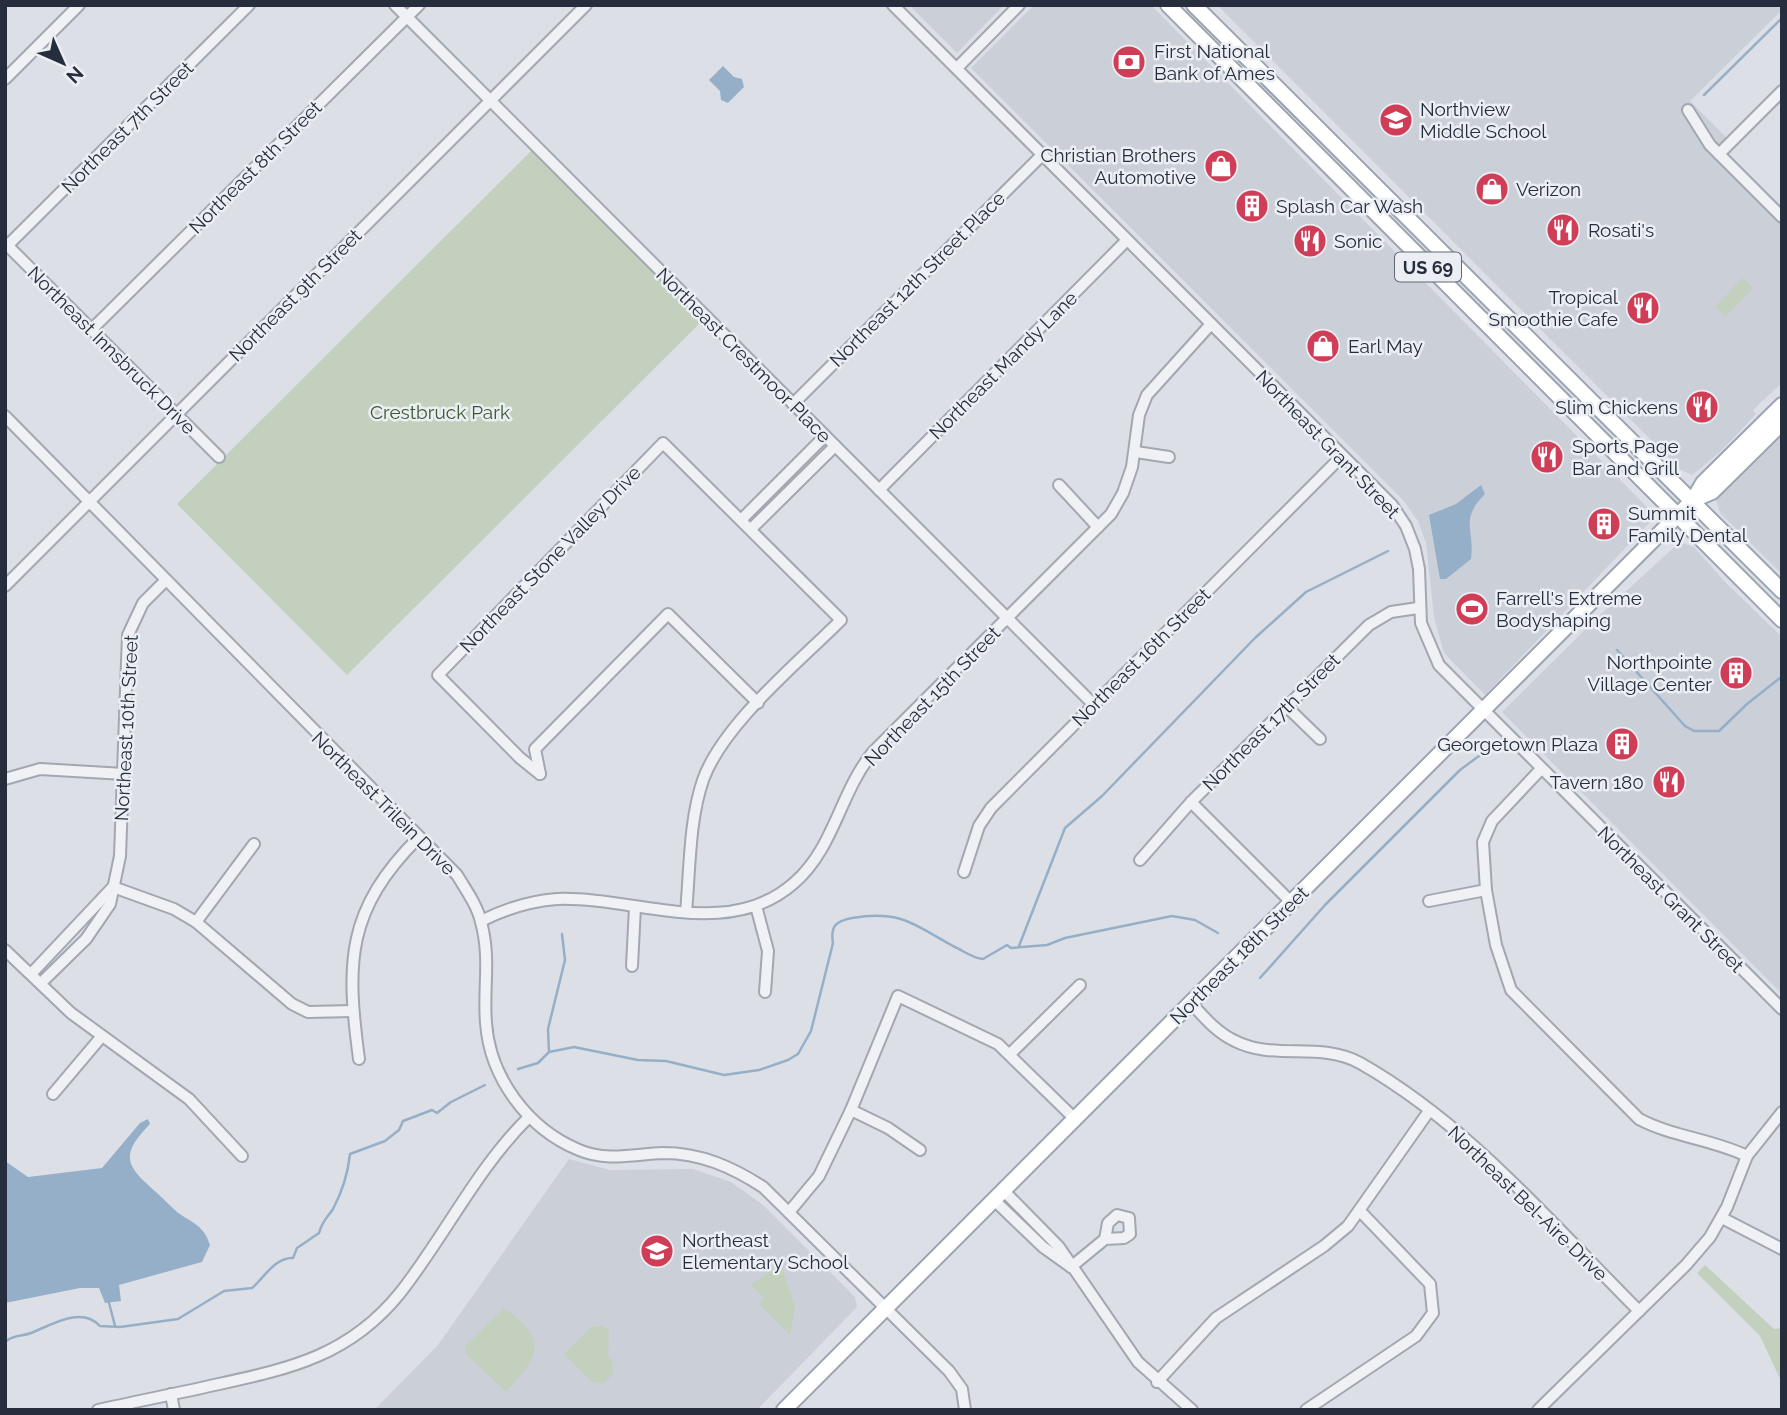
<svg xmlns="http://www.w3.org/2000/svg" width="1787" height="1415" viewBox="0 0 1787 1415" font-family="Raleway,sans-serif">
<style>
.built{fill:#cacfd8}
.green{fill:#c2d0bd}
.water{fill:#96afc8}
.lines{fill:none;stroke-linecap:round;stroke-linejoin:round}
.stream{stroke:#96afc8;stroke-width:2.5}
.minor-casing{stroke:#a2a7b0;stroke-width:14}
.major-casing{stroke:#9ba5b2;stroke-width:18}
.minor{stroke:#eff1f5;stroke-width:10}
.major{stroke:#fff;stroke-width:14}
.labels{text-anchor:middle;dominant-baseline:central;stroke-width:5;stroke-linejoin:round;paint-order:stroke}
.shield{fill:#ebeff4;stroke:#616874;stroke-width:2}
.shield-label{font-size:18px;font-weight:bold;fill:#262e3d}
.poi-label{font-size:19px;fill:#262e3d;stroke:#ebeff4;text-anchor:start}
.street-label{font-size:19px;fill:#262e3d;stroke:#ebeff4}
.park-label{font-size:19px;fill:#3b5933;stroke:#ebeff4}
</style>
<rect width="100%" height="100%" fill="#dce0e6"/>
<g class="built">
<path d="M909 5H1004L957 53Z"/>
<path d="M1034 5H1151L1656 516 1485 695 1444 653 1434 617 1426 543 1418 521 1403 500 971 68Z"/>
<path d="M1217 5H1782V10L1690 101 1727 138 1720 146 1782 209V383L1753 410 1756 414 1721 451 1696 472 1692 475 1681 470Z"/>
<path d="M1782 427V574L1720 513 1716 499Z"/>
<path d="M1680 542 1694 547 1725 582 1782 637V994L1502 712 1601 614Z"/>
<path d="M569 1159 610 1170 693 1169 731 1182 763 1205 855 1297 857 1307 757 1410H374L438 1345Z"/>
</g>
<g class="green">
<path d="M532 150 703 320 347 675 177 504Z"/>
<path d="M1743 278 1753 288 1725 317 1715 307Z"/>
<path d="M1705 1265 1774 1329 1782 1328V1383L1760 1336 1697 1273Z"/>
<path d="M782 1267 795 1308 790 1335 759 1304 764 1298 751 1285 773 1269Z"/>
<path d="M504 1308C549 1340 540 1356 506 1392L466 1354 465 1346Z"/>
<path d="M592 1326H603L609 1331 608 1356 612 1361 613 1373 604 1383 592 1382 564 1354Z"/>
</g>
<g class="water">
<path d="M723 66 734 77 742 79 744 87 728 103 721 100 720 91 709 80Z"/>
<path d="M1481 485 1485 494C1459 520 1475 529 1471 559L1446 579H1440L1429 515 1456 504Z"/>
<path d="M148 1119 150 1124C118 1157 127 1166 157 1193 164 1199 170 1206 177 1212 192 1223 204 1225 210 1245L202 1262 119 1285 121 1301 105 1303 99 1288H80L5 1303V1161L28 1177 102 1168 140 1123Z"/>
</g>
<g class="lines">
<g class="stream">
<path d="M1704 95 1782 18"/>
<path d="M1617 650 1685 726 1694 731H1719L1747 704 1780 678"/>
<path d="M1019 946 1065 828 1102 796 1255 638 1306 592 1388 551"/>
<path d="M1260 978 1325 905 1460 770 1483 753 1496 748"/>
<path d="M549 1052 548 1029 565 960 562 934"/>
<path d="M518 1069 538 1063 549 1052 574 1047 638 1060 666 1061 724 1075 759 1070 788 1060 798 1054 811 1031 833 943C830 926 836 921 852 918 901 910 913 924 953 946 964 951 972 958 983 959L1007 945 1011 948 1047 945 1065 938 1172 916 1195 920 1218 933"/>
<path d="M108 1299 115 1326"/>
<path d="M5 1342C14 1334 21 1337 31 1333 53 1324 82 1306 100 1326L120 1327 178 1319 224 1291 252 1288C264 1278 275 1257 293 1258L297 1248 319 1233C322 1221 327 1218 333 1209 342 1192 348 1173 350 1154L385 1141 399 1130 403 1121 432 1110 437 1113 451 1102 485 1085"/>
</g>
<defs>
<g id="minor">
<path d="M395 5 1093 704"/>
<path d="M893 5 1392 505 1406 526 1415 549 1419 569 1421 623 1439 665 1782 1009"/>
<path d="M957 68 1019 5"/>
<path d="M5 79 79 5"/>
<path d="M1688 110 1710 145 1782 217"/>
<path d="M1719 154 1782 91"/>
<path d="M5 243 219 457"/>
<path d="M5 248 249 5"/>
<path d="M92 329 419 5"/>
<path d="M793 404 1042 155"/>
<path d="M5 416 457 875C466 890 477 905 481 922 491 959 483 988 486 1023 490 1078 528 1129 579 1150 607 1162 635 1154 663 1153 701 1153 732 1167 763 1187L949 1371 962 1389 965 1410"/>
<path d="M1136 452 1169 457"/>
<path d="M1059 485 1098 527"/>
<path d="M879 490 1127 240"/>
<path d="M741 520 825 436"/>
<path d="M751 529 835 446"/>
<path d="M5 586 586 5"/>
<path d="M1287 707 1320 739"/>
<path d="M1541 769 1492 821 1483 842 1486 890 1496 945 1511 990 1639 1119C1673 1137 1712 1139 1747 1156"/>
<path d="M540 774 520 758 438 675 663 443 841 620C798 663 723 724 703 780 689 821 690 869 686 912"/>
<path d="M540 774 535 749 668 614 758 703"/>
<path d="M5 779 40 769 124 774"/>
<path d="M1191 802 1292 903"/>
<path d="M1140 860 1191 802 1369 625 1391 612 1418 608"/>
<path d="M964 872 979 826 991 808 1342 456"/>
<path d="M113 887 174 909 196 922 292 1004 308 1012 353 1011"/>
<path d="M1429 901 1486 890"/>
<path d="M756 906 768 951 765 992"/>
<path d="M481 921C505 909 530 901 557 899 635 896 727 942 794 883 834 849 840 792 873 752L1111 514 1123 493 1132 467 1139 415 1147 395 1211 324"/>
<path d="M196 922 254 844"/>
<path d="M5 950 71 1013 189 1099 242 1156"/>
<path d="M632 966 635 907"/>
<path d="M31 974 113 887"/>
<path d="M41 983 86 939 110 904 120 856 128 635 143 603 165 581"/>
<path d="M1191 1003C1204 1017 1217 1033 1235 1041 1274 1061 1320 1041 1360 1063 1469 1125 1551 1223 1639 1311"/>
<path d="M1011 1053 1080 985"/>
<path d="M359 1059C346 962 346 910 419 837"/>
<path d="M53 1094 102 1036"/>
<path d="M851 1110 888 1128 920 1150"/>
<path d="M1003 1190 1059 1247 1138 1362 1192 1410"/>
<path d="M994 1200 1043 1247 1071 1267"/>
<path d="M790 1211 819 1176 851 1110 898 996 998 1044 1075 1119"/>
<path d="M1722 1218 1782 1249"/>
<path d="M1071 1267 1105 1239 1124 1238 1130 1234 1129 1218 1117 1215 1108 1223 1105 1239"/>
<path d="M1157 1382 1216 1318 1324 1246 1348 1226 1429 1111"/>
<path d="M171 1394 174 1410"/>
<path d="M98 1410C139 1401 179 1393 219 1384 292 1368 350 1355 400 1293 445 1236 477 1168 529 1117"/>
<path d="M1306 1410 1416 1336 1433 1313 1430 1284 1360 1211"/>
<path d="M1538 1410 1686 1265 1710 1237 1727 1207 1747 1156 1782 1112"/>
</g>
<g id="major">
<path d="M1168 5 1782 620"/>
<path d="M1194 5 1782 591"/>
<path d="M1693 500 1712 492 1782 423"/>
<path d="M784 1410 1693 500 1703 483 1782 405"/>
</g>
</defs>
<use href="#minor" class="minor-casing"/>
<use href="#major" class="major-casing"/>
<use href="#minor" class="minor"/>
<use href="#major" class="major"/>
</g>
<defs>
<symbol id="bank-disc" viewBox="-11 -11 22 22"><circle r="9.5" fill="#cf3d56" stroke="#ebeff4"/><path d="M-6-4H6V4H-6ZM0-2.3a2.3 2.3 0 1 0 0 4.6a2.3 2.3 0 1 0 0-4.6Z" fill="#fff"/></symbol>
<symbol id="school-disc" viewBox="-11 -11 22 22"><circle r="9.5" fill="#cf3d56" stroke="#ebeff4"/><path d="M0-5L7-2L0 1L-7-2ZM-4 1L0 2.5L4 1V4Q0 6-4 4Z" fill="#fff"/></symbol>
<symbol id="shop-disc" viewBox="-11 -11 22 22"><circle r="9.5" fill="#cf3d56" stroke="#ebeff4"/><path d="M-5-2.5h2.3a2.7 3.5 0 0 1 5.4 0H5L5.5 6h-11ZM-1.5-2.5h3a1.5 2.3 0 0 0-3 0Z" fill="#fff"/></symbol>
<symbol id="building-disc" viewBox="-11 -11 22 22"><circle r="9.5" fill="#cf3d56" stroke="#ebeff4"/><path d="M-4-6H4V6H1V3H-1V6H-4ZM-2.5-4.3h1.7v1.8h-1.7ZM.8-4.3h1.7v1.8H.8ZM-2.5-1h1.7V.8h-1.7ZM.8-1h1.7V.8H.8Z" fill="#fff"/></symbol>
<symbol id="restaurant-disc" viewBox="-11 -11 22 22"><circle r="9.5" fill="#cf3d56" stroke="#ebeff4"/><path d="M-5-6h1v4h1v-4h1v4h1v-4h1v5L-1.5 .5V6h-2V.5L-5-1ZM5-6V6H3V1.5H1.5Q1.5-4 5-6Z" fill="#fff"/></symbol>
<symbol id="stadium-disc" viewBox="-11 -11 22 22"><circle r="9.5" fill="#cf3d56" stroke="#ebeff4"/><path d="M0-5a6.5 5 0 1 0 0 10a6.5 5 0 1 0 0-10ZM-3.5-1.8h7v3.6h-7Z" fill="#fff"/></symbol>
</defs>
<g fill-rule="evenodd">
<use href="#bank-disc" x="1110" y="43" width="38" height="38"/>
<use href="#school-disc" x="1377" y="101" width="38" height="38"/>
<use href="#shop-disc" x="1202" y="147" width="38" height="38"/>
<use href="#shop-disc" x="1473" y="170" width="38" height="38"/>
<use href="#building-disc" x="1233" y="187" width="38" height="38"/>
<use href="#restaurant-disc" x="1544" y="211" width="38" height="38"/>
<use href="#restaurant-disc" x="1291" y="222" width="38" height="38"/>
<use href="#restaurant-disc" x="1624" y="289" width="38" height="38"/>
<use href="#shop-disc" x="1304" y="327" width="38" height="38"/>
<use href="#restaurant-disc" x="1683" y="388" width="38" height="38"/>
<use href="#restaurant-disc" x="1528" y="438" width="38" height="38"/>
<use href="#building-disc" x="1585" y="505" width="38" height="38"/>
<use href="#stadium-disc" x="1453" y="590" width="38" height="38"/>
<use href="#building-disc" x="1717" y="654" width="38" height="38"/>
<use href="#building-disc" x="1603" y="725" width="38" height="38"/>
<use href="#restaurant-disc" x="1650" y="763" width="38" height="38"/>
<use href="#school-disc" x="638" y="1232" width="38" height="38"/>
</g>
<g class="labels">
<rect class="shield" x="1395" y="252.5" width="66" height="29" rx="5"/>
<g class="shield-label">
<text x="1428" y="267">US 69</text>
</g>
<g class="poi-label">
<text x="1154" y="51">First National<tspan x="1154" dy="22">Bank of Ames</tspan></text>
<text x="1420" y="109">Northview<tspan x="1420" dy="22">Middle School</tspan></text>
<text x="1196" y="155" text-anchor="end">Christian Brothers<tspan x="1196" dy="22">Automotive</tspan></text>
<text x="1516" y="189">Verizon</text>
<text x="1276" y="206">Splash Car Wash</text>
<text x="1588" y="230">Rosati's</text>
<text x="1334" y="241">Sonic</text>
<text x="1618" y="297" text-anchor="end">Tropical<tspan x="1618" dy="22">Smoothie Cafe</tspan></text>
<text x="1348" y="346">Earl May</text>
<text x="1678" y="407" text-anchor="end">Slim Chickens</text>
<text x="1572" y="446">Sports Page<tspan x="1572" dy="22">Bar and Grill</tspan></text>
<text x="1628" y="513">Summit<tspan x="1628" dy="22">Family Dental</tspan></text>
<text x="1496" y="598">Farrell's Extreme<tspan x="1496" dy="22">Bodyshaping</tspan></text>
<text x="1712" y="662" text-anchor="end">Northpointe<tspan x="1712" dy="22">Village Center</tspan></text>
<text x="1598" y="744" text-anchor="end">Georgetown Plaza</text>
<text x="1644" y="782" text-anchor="end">Tavern 180</text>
<text x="682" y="1240">Northeast<tspan x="682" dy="22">Elementary School</tspan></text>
</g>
<g class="street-label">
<text transform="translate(127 127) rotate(-45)">Northeast 7th Street</text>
<text transform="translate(255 167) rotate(-45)">Northeast 8th Street</text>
<text transform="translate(917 279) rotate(-45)">Northeast 12th Street Place</text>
<text transform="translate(295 295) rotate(-45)">Northeast 9th Street</text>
<text transform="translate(112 350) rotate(45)">Northeast Innsbruck Drive</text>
<text transform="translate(744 355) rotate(45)">Northeast Crestmoor Place</text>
<text transform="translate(1003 365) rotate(-45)">Northeast Mandy Lane</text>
<text transform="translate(1328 444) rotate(46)">Northeast Grant Street</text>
<text transform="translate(550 559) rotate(-46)">Northeast Stone Valley Drive</text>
<text transform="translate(1141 657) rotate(-45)">Northeast 16th Street</text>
<text transform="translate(932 696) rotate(-46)">Northeast 15th Street</text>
<text transform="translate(1271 722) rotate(-45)">Northeast 17th Street</text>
<text transform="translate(126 728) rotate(-87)">Northeast 10th Street</text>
<text transform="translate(384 803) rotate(45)">Northeast Trilein Drive</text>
<text transform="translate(1671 899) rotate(45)">Northeast Grant Street</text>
<text transform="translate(1239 955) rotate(-45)">Northeast 18th Street</text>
<text transform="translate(1528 1203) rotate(44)">Northeast Bel-Aire Drive</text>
</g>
<g class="park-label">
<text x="440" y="412">Crestbruck Park</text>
</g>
</g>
<rect width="1787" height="1415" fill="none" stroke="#262e3d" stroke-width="14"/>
<g transform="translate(63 63) rotate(135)" stroke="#ebeff4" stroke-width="5" paint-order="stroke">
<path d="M0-5L12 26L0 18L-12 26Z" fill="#262e3d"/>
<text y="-10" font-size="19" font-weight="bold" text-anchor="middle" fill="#262e3d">N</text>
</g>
</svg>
